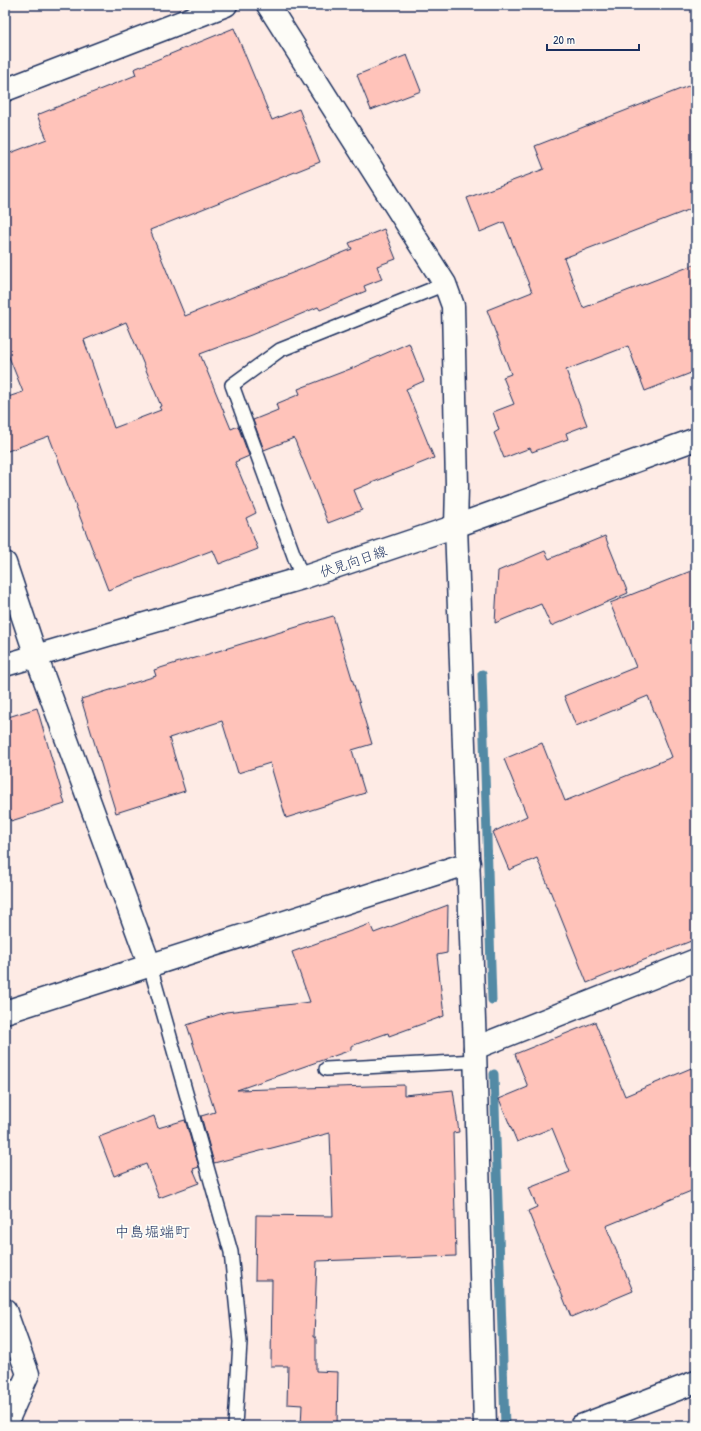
<svg xmlns="http://www.w3.org/2000/svg" width="701" height="1431" viewBox="0 0 701 1431" font-family="'Patrick Hand','Klee One',sans-serif">
<style>
.built{fill:#feebe5}
.lines{fill:none;stroke-linecap:round;stroke-linejoin:round}
.stream{stroke:#528aa5;stroke-width:9}
.building{fill:#ffc3ba;stroke:#1b2f5e;fill-rule:evenodd}
.lane-casing{stroke:#1b2f5e;stroke-width:16}
.street-casing{stroke:#1b2f5e;stroke-width:25}
.secondary-casing{stroke:#1b2f5e;stroke-width:25}
.lane{stroke:#fdfcf7;stroke-width:13}
.street{stroke:#fdfcf7;stroke-width:22}
.secondary{stroke:#fdfcf7;stroke-width:22}
.labels{text-anchor:middle;dominant-baseline:central;stroke-width:3.5;stroke-linejoin:round;paint-order:stroke}
.street-label{font-size:14px;fill:#1b2f5e;stroke:#fdfcf7}
.neighbourhood-label{font-size:15px;fill:#1b2f5e;stroke:#fdfcf7}
</style>
<rect width="100%" height="100%" fill="#fdfcf7"/>
<filter id="ink" filterUnits="userSpaceOnUse"><feTurbulence type="fractalNoise" baseFrequency=".025" numOctaves="2"/><feDisplacementMap in="SourceGraphic" scale="8" xChannelSelector="R" yChannelSelector="G"/><feConvolveMatrix kernelMatrix="1 2 1 2 8 2 1 2 1" color-interpolation-filters="sRGB"/></filter>
<g filter="url(#ink)">
<rect class="built" x="5" y="5" width="691" height="1421"/>
<g class="lines">
<g class="stream">
<path d="M482 674 492 1000"/>
<path d="M494 1074 505 1426"/>
</g>
</g>
<g class="building">
<path d="M234 28 272 120 299 109 320 162 150 230 185 316 352 249 349 243 384 229 396 259 377 266 382 279 364 286 366 291 320 310 318 307 251 335 200 354 231 429 238 426 249 456 235 462 256 513 246 518 258 549 219 564 213 550 108 590 49 436 5 452V398L23 392 5 347V155L47 139 37 115 136 75 134 69ZM126 322 161 406 159 407 161 410 114 428 84 340Z"/>
<path d="M407 55 421 91 371 110 357 75Z"/>
<path d="M696 83V207L564 258 583 308 696 264V371L645 391 628 346 566 370 587 425 566 433 568 439 532 452 530 448 504 458 494 433 499 430 493 412 514 404 503 377 511 374 487 310 532 292 504 222 480 232 467 198 544 169 535 146Z"/>
<path d="M409 343 424 381 406 389 434 458 354 490 362 510 328 523 294 438 264 450 253 420 278 410 276 404 300 394 298 389 350 369Z"/>
<path d="M605 536 628 593 551 626 541 604 495 623 498 571 545 551 549 559Z"/>
<path d="M696 569V939L587 983 537 858 509 870 493 832 527 816 504 759 542 743 565 801 672 757 648 696 576 726 564 696 636 667 610 603Z"/>
<path d="M333 616 372 744 352 750 365 793 286 818 270 763 238 773 222 721 169 738 185 791 116 813 81 699 156 676 154 670 192 658V659Z"/>
<path d="M37 708 65 804 11 821 5 802V718Z"/>
<path d="M448 905 447 953 437 955 444 1016 389 1036 388 1033 351 1046V1050L237 1090 404 1085V1095L453 1090 459 1132 453 1133 456 1256 317 1261 314 1337H316V1371L338 1372 337 1426H301L302 1405 287 1404 288 1366H271L272 1280H255L256 1215 333 1216 330 1133 214 1163 201 1116 215 1112 187 1025 226 1012 310 1002 292 952 370 924 374 933Z"/>
<path d="M595 1022 625 1096 696 1066V1189L606 1226 633 1291 571 1317 528 1211 537 1207 529 1188 570 1172 552 1128 517 1142 499 1099 528 1087 515 1054Z"/>
<path d="M154 1116 158 1128 185 1120 199 1167 193 1169 199 1183 159 1198 146 1164 114 1176 99 1137Z"/>
</g>
<g class="lines">
<defs>
<g id="lane">
<path d="M302 578 232 385 280 350 445 284"/>
<path d="M150 966 231 1252 240 1342 235 1426"/>
<path d="M326 1069 476 1061"/>
</g>
<g id="street">
<path d="M268 5 445 284 453 306 457 486 456 526 475 1048 485 1426"/>
<path d="M5 90 226 5"/>
<path d="M5 563 36 656 150 966"/>
<path d="M5 1012 469 863"/>
<path d="M475 1048 696 960"/>
<path d="M5 1310 28 1374 5 1426"/>
<path d="M581 1426 696 1382"/>
</g>
<path id="secondary" d="M5 665 302 578 456 526 696 439"/>
</defs>
<use href="#lane" class="lane-casing"/>
<use href="#street" class="street-casing"/>
<use href="#secondary" class="secondary-casing"/>
<use href="#lane" class="lane"/>
<use href="#street" class="street"/>
<use href="#secondary" class="secondary"/>
</g>
</g>
<g class="labels">
<g class="street-label">
<text transform="translate(353 561) rotate(-19)">伏見向日線</text>
</g>
<g class="neighbourhood-label">
<text x="152" y="1231">中島堀端町</text>
</g>
</g>
<rect width="701" height="1431" fill="none" stroke="#fdfcf7" stroke-width="20"/>
<rect x="10" y="10" width="681" height="1411" fill="none" stroke="#1b2f5e" stroke-width="1.5" filter="url(#ink)"/>
<path d="M547 44v6h92v-6" fill="none" stroke="#1b2f5e" stroke-width="2"/>
<text x="553" y="44" font-size="12" fill="#1b2f5e" stroke="#fdfcf7" stroke-width="3" paint-order="stroke">20 m</text>
</svg>
